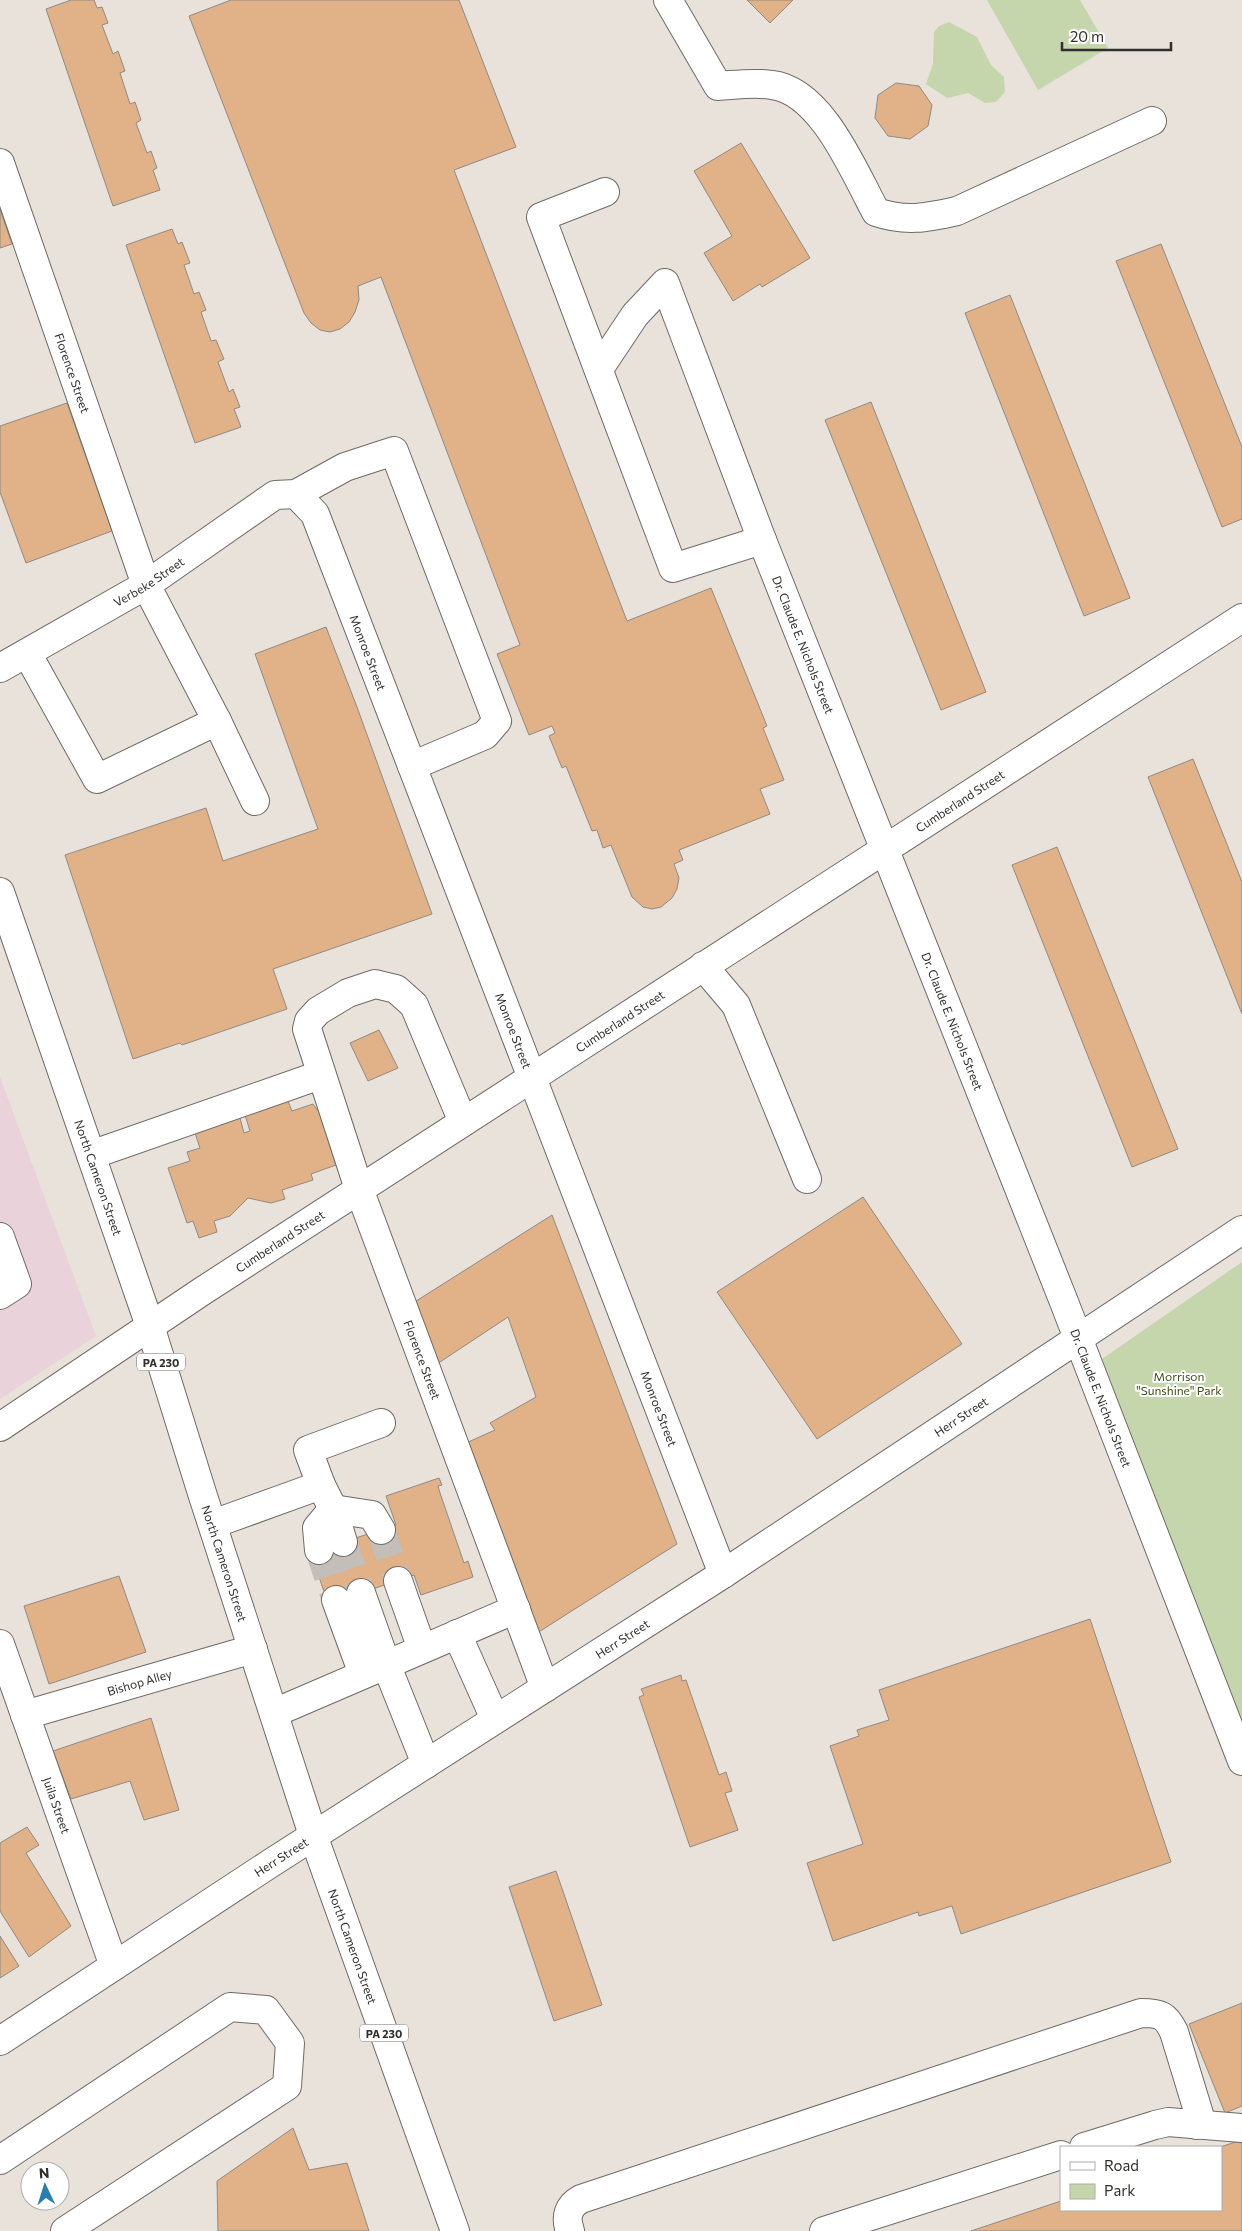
<svg xmlns="http://www.w3.org/2000/svg" width="1242" height="2231" viewBox="0 0 1242 2231" font-family="Commissioner,sans-serif">
<style>
.industrial{fill:#ead2db}
.green{fill:#c5d6ad}
.building{fill:#e1b187;stroke:#908a84}
.lines{fill:none;stroke-linecap:round;stroke-linejoin:round}
.minor-tunnel{stroke:#c3beb8;stroke-width:28;stroke-dasharray:28 14;stroke-linecap:butt}
.minor-casing{stroke:#6f6a64;stroke-width:30}
.major-casing{stroke:#6f6a64;stroke-width:30}
.highway-casing{stroke:#6f6a64;stroke-width:30}
.minor{stroke:#fff;stroke-width:28}
.major{stroke:#fff;stroke-width:28}
.highway{stroke:#fff;stroke-width:28}
.labels{text-anchor:middle;dominant-baseline:central;stroke-width:4;stroke-linejoin:round;paint-order:stroke}
.shield{fill:#fff;stroke:#6f6d6c;stroke-width:1}
.shield-label{font-size:11px;font-weight:bold;fill:#312f2d}
.street-label{font-size:12px;fill:#312f2d;stroke:#fff}
.park-label{font-size:12px;fill:#3a4e12;stroke:#fff}
</style>
<rect width="100%" height="100%" fill="#e8e2db"/>
<path class="industrial" d="M0 1077 96 1336 0 1399Z"/>
<g class="green">
<path d="M987 0H1080L1108 48 1038 90Z"/>
<path d="M949 22 977 37 991 65 1004 77 1005 92 996 102 985 103 968 93 947 98 926 84 933 64 934 32 939 26Z"/>
<path d="M1242 1262V1727L1216 1664 1102 1359Z"/>
</g>
<g class="building">
<path d="M71 0H94L97 8 102 7 108 23 102 25 113 54 118 51 125 71 120 73 130 104 135 102 141 120 136 123 147 153 151 151 157 168 153 170 160 190 113 206 46 9Z"/>
<path d="M231 0H459L516 147 454 170 627 621 711 588 767 726 763 728 784 780 760 789 770 814 679 850 683 860 674 864 679 878 677 889 672 898 661 907 652 909 643 907 632 897 611 845 603 848 597 830 592 831 566 766 562 768 549 736 555 733 552 726 529 735 497 654 520 645 381 277 358 286 359 300 355 312 349 322 340 329 330 332 320 330 311 323 304 313 189 16Z"/>
<path d="M747 0H793L770 23Z"/>
<path d="M896 83 919 86 932 105 928 126 910 139 888 136 875 118 878 95Z"/>
<path d="M741 143 810 258 762 287 760 284 733 301 704 253 732 236 694 171Z"/>
<path d="M0 209 12 244 0 248Z"/>
<path d="M172 229 178 244 182 242 190 263 184 265 194 294 199 292 206 310 201 312 211 341 216 340 224 359 218 362 229 392 233 389 240 407 234 409 241 427 195 443 126 245Z"/>
<path d="M1161 244 1242 447V519L1222 527 1116 261Z"/>
<path d="M1010 295 1130 598 1084 616 965 313Z"/>
<path d="M871 402 986 692 941 710 825 420Z"/>
<path d="M67 403 112 531 26 563 0 492V426Z"/>
<path d="M326 627 357 707 432 914 273 969 287 1009 182 1045 180 1043 133 1059 65 855 206 808 223 861 318 829 255 654Z"/>
<path d="M1193 759 1242 882V1014L1148 777Z"/>
<path d="M1057 847 1178 1149 1132 1167 1012 865Z"/>
<path d="M379 1030 398 1068 368 1081 350 1043Z"/>
<path d="M288 1101 292 1111 313 1104 321 1115 336 1165 311 1174 313 1180 282 1190 285 1199 271 1203 248 1198 230 1216 214 1221 217 1232 199 1238 193 1221 187 1223 168 1168 190 1161 187 1152 200 1148 195 1133 240 1118 244 1133 250 1131 245 1115Z"/>
<path d="M863 1197 962 1344 817 1439 717 1292Z"/>
<path d="M552 1215 677 1544 534 1635 466 1443 495 1430 490 1423 536 1397 508 1317 437 1364 413 1303Z"/>
<path d="M439 1478 442 1485 438 1486 440 1493 464 1563 468 1561 473 1577 421 1595 414 1575 361 1593 327 1600 312 1557 343 1542 396 1525 386 1496Z"/>
<path d="M119 1576 146 1652 49 1684 24 1606Z"/>
<path d="M1090 1619 1171 1862 961 1934 952 1906 919 1916 918 1912 833 1941 807 1863 863 1844 830 1746 859 1736 857 1730 889 1720 879 1690Z"/>
<path d="M681 1675 682 1681 686 1680 719 1775 726 1772 732 1791 725 1793 738 1830 690 1847 639 1697 644 1695 641 1689Z"/>
<path d="M151 1718 179 1810 144 1820 130 1781 71 1799 53 1751Z"/>
<path d="M27 1827 39 1845 26 1853 71 1926 29 1957 0 1911V1843Z"/>
<path d="M556 1871 602 2005 554 2021 509 1887Z"/>
<path d="M0 1936 19 1966 0 1978Z"/>
<path d="M1242 2003V2106L1225 2113 1189 2024Z"/>
<path d="M293 2128 309 2170 347 2163 369 2231H218L217 2181Z"/>
<path d="M1242 2140V2231H971L1061 2201V2210H1221L1220 2147Z"/>
</g>
<g class="lines">
<g class="minor-tunnel">
<path d="M381 1530 398 1581"/>
<path d="M343 1542 361 1593"/>
<path d="M319 1550 336 1600"/>
</g>
<defs>
<g id="minor">
<path d="M668 0 718 86C735 85 754 82 772 85 822 91 854 172 876 212 906 222 926 218 957 211L1152 121"/>
<path id="s1" d="M0 163 146 585 217 721 97 779 27 653"/>
<path d="M605 192 541 217 673 568 762 540"/>
<path id="s2" d="M599 369 635 315 665 283 762 540 1064 1302 1242 1761"/>
<path id="s3" d="M296 494 315 514 723 1574"/>
<path id="s4" d="M0 668 146 585 275 495 296 494 345 467 394 451 497 721 485 735 412 766"/>
<path d="M217 721 255 801"/>
<path d="M703 966 736 1005 807 1179"/>
<path id="s5" d="M463 1122 414 1005 396 989 375 984 348 993 318 1011 309 1021 307 1029 359 1189 545 1688"/>
<path d="M91 1155 320 1075"/>
<path d="M0 1237 17 1284 0 1295"/>
<path id="s6" d="M0 1427 201 1292 1242 618"/>
<path d="M321 1485 308 1450 381 1423"/>
<path d="M213 1524 321 1485 333 1509 343 1542"/>
<path d="M319 1550 317 1528 333 1509 372 1515 381 1530"/>
<path d="M398 1581 422 1649"/>
<path d="M361 1593 386 1664 426 1764"/>
<path d="M336 1600 363 1674"/>
<path d="M457 1634 495 1719"/>
<path id="s7" d="M0 1644 114 1966"/>
<path d="M274 1713 516 1609"/>
<path id="s8" d="M25 1715 253 1649"/>
<path d="M1084 2147 1155 2125 1168 2122 1242 2128"/>
<path d="M0 2160 230 2007 266 2010 290 2043 287 2086 65 2231"/>
<path d="M570 2231C565 2217 568 2206 581 2199L1141 2013C1160 2013 1166 2015 1174 2032L1199 2114 1197 2125"/>
<path d="M824 2231 1061 2155"/>
</g>
<g id="major">
<path id="s9" d="M0 2041 271 1863 723 1574 1242 1230"/>
</g>
<g id="highway">
<path id="s10" d="M0 892 150 1326 202 1493 313 1835 455 2231"/>
</g>
</defs>
<use href="#minor" class="minor-casing"/>
<use href="#major" class="major-casing"/>
<use href="#highway" class="highway-casing"/>
<use href="#minor" class="minor"/>
<use href="#major" class="major"/>
<use href="#highway" class="highway"/>
</g>
<g class="labels">
<g class="shield">
<rect x="137" y="1353.5" width="48" height="17" rx="4"/>
<rect x="360" y="2024.5" width="48" height="17" rx="4"/>
</g>
<g class="shield-label">
<text x="161" y="1362">PA 230</text>
<text x="384" y="2033">PA 230</text>
</g>
<g class="street-label">
<text stroke="none"><textPath href="#s1" startOffset="222">Florence Street</textPath></text>
<text stroke="none"><textPath href="#s4" startOffset="172">Verbeke Street</textPath></text>
<text stroke="none"><textPath href="#s2" startOffset="496">Dr. Claude E. Nichols Street</textPath></text>
<text stroke="none"><textPath href="#s3" startOffset="176">Monroe Street</textPath></text>
<text stroke="none"><textPath href="#s6" startOffset="1146">Cumberland Street</textPath></text>
<text stroke="none"><textPath href="#s6" startOffset="741">Cumberland Street</textPath></text>
<text stroke="none"><textPath href="#s2" startOffset="901">Dr. Claude E. Nichols Street</textPath></text>
<text stroke="none"><textPath href="#s3" startOffset="581">Monroe Street</textPath></text>
<text stroke="none"><textPath href="#s10" startOffset="302">North Cameron Street</textPath></text>
<text stroke="none"><textPath href="#s6" startOffset="336">Cumberland Street</textPath></text>
<text stroke="none"><textPath href="#s5" startOffset="608">Florence Street</textPath></text>
<text stroke="none"><textPath href="#s2" startOffset="1306">Dr. Claude E. Nichols Street</textPath></text>
<text stroke="none"><textPath href="#s3" startOffset="986">Monroe Street</textPath></text>
<text stroke="none"><textPath href="#s9" startOffset="1146">Herr Street</textPath></text>
<text stroke="none"><textPath href="#s10" startOffset="708">North Cameron Street</textPath></text>
<text stroke="none"><textPath href="#s9" startOffset="741">Herr Street</textPath></text>
<text stroke="none"><textPath href="#s8" startOffset="119">Bishop Alley</textPath></text>
<text stroke="none"><textPath href="#s7" startOffset="171">Juila Street</textPath></text>
<text stroke="none"><textPath href="#s9" startOffset="336">Herr Street</textPath></text>
<text stroke="none"><textPath href="#s10" startOffset="1112">North Cameron Street</textPath></text>
</g>
<g class="park-label">
<text x="1179" y="1376">Morrison<tspan x="1179" dy="14">"Sunshine" Park</tspan></text>
</g>
</g>
<rect x="1060" y="2146" width="162" height="65" fill="#ffffff" stroke="#adacab"/>
<rect x="1070" y="2162" width="25" height="8" fill="#ffffff" stroke="#adacab"/>
<text x="1104" y="2171" font-size="15" fill="#312f2d">Road</text>
<rect x="1070" y="2184" width="25" height="15" fill="#c5d6ad" stroke="#adacab"/>
<text x="1104" y="2196" font-size="15" fill="#312f2d">Park</text>
<g transform="translate(45 2186) rotate(356)"><circle r="24" fill="#ffffff" stroke="#adacab"/>
<path d="M0-4L9 19L0 12L-9 19Z" fill="#297eae"/>
<text y="-8" font-size="14" font-weight="bold" text-anchor="middle" fill="#312f2d">N</text>
</g>
<path d="M1062 42v8h109v-8" fill="none" stroke="#312f2d" stroke-width="2.5"/>
<text x="1070" y="42" font-size="15" fill="#312f2d" stroke="#ffffff" stroke-width="4" paint-order="stroke">20 m</text>
</svg>
